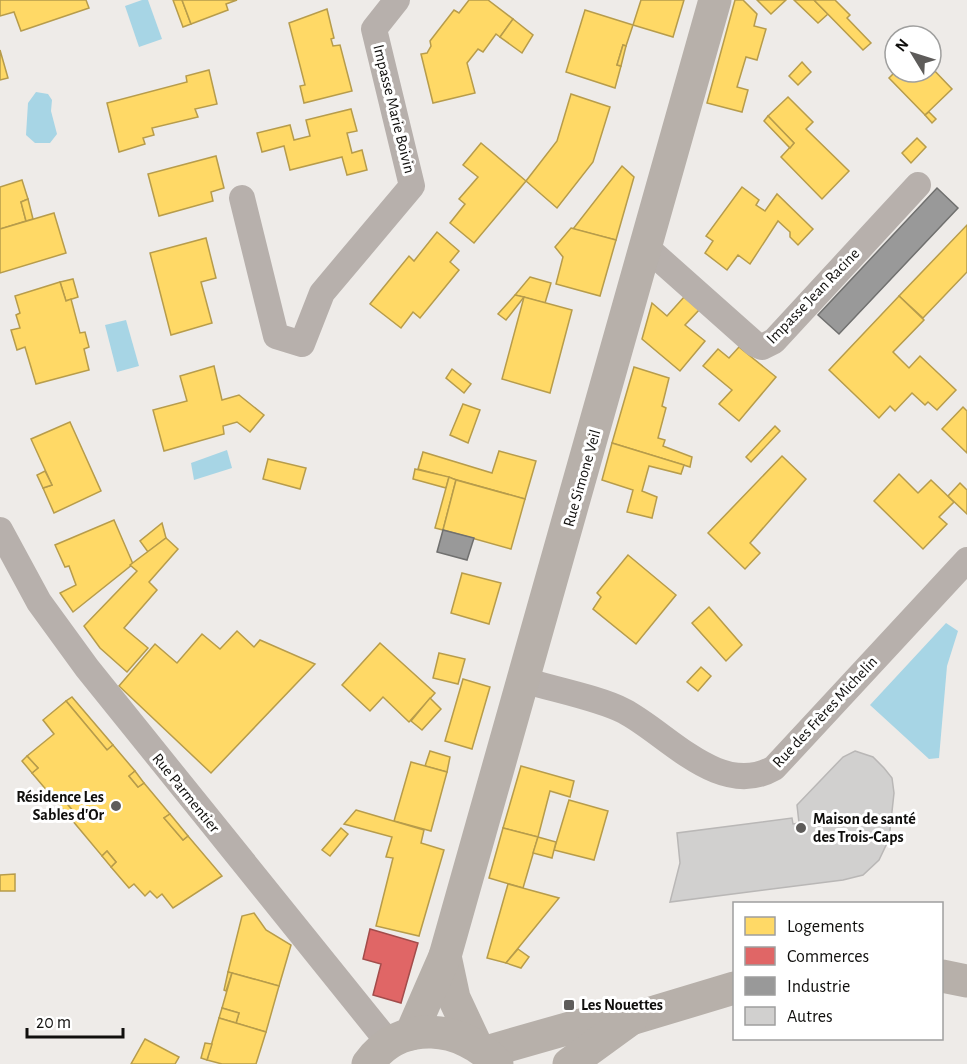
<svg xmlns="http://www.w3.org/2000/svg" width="967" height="1064" viewBox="0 0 967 1064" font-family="'Alegreya Sans',sans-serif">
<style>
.water{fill:#a7d5e5}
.homes{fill:#ffd966;stroke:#b79c4b;stroke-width:1.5}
.shops{fill:#e06666;stroke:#a24c4b;stroke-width:1.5}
.industry{fill:#999;stroke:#70706f;stroke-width:1.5}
.building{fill:#d1d0cf;stroke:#b9b7b6;stroke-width:1.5}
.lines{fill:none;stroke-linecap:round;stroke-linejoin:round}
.street{stroke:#b7b0ac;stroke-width:26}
.secondary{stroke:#b7b0aa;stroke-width:33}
.poi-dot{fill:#5e5c5a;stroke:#fff;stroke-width:2}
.labels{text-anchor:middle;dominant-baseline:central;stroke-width:6;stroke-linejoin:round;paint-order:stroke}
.street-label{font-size:16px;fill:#100f0d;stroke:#fff}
.poi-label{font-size:16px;font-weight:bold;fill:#100f0d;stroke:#fff;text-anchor:start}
</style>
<rect width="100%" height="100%" fill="#eeebe8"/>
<g class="water">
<path d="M142 0H148L162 39 139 47 125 6Z"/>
<path d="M36 92 48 94 52 100 51 111 57 134 50 143H35L26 135 28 103Z"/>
<path d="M126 320 139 366 117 372 105 325Z"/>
<path d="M227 450 232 468 194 480 191 463Z"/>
<path d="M946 623 958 631 947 666 939 758 929 759 870 705Z"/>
</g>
<g class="homes">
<path d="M0 0H86L89 8 21 31 14 12 0 16Z"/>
<path d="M173 0H182L191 24 183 27Z"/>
<path d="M182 0H237L226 4 228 10 191 24Z"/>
<path d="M469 0H488L513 19 500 37 496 34 483 52 478 49 467 63 475 93 433 103 421 54 427 53 431 46 430 41 454 10 459 13Z"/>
<path d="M641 0H684L673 37 633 25Z"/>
<path d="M735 0H743L757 14 754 26 766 29 757 60 746 57 737 87 748 90 742 112 707 103Z"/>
<path d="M757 0H786L771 14Z"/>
<path d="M794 0H814L828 14 818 23Z"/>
<path d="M814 0H835L850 15 847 18 871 43 863 50Z"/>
<path d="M327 9 334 38 331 39 333 46 340 45 352 91 304 103 300 86 305 85 289 23Z"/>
<path d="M585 10 633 25 626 46 623 45 617 65 621 66 615 88 566 72Z"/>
<path d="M513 19 533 35 522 53 500 37Z"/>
<path d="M623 45 626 46 621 66 617 65Z"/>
<path d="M0 50 8 78 0 80Z"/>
<path d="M802 62 811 72 798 85 789 76Z"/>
<path d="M931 67 952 89 925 115 889 78 895 72H931Z"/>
<path d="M209 70 217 104 195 109 198 117 152 128 154 135 143 138 145 144 119 152 107 103 187 82 186 76Z"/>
<path d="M571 94 610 107 593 162 557 208 526 181 557 141Z"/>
<path d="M788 97 813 122 806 129 849 171 822 199 781 157 794 143 768 116Z"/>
<path d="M351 109 357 131 347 133 352 153 362 150 367 170 347 175 342 157 290 170 284 146 262 152 257 133 290 125 294 140 310 136 306 120Z"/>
<path d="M929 112 936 119 932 123 925 115Z"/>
<path d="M768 116 794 143 790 148 764 121Z"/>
<path d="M917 138 926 147 911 163 902 153Z"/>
<path d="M481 143 526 181 474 243 450 223 465 204 459 199 478 177 463 165Z"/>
<path d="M216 156 224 188 211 192 213 201 159 216 148 174Z"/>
<path d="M622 166 634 177 616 240 573 229Z"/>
<path d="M22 180 28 199 21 202 26 221 0 229V187Z"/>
<path d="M742 187 759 200 756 205 765 211 777 194 813 229 798 245 790 237V232L778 221 750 264 738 255 727 270 705 253 713 241 706 236Z"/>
<path d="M28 199 33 219 26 221 21 202Z"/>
<path d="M54 213 66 253 0 273V229Z"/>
<path d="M967 225V272L923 318 899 296Z"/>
<path d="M571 228 616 240 600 296 556 284 563 257 555 247Z"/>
<path d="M437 232 459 251 450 262 459 270 420 318 413 312 401 328 370 304 409 256 414 261Z"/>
<path d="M206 238 216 278 201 282 212 323 171 335 150 253Z"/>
<path d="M530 277 551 283 545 303 515 295Z"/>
<path d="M73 279 78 297 66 301 60 282Z"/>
<path d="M60 282 66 301 71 299 80 333 85 332 89 347 84 349 89 370 36 384 25 347 17 350 11 330 20 328 16 315 20 313 15 296Z"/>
<path d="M515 295 524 297 506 320 498 314Z"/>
<path d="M899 296 924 320 893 352 909 368 920 356 956 390 937 410 928 402 925 405 912 393 895 411 890 406 879 418 829 370Z"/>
<path d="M524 297 572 310 550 393 502 379Z"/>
<path d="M684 297 699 310 685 325 705 341 680 371 642 339 652 303 667 316Z"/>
<path d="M739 347 776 377 739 421 719 404 732 390 703 366 718 349 729 358Z"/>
<path d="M214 366 222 400 239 395 264 415 250 432 237 422 223 426 224 434 164 451 153 410 187 401 180 376Z"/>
<path d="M634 367 669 378 662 406 666 408 658 438 665 440 663 446 692 457 690 467 612 443Z"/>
<path d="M452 369 471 384 464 393 446 378Z"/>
<path d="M463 404 480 410 468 443 450 435Z"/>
<path d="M963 407 967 411V453L942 429Z"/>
<path d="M70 422 101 491 54 513 43 488 52 485 31 439Z"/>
<path d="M775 426 780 431 751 462 746 457Z"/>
<path d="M612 443 684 465 681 474 649 466 642 491 657 497 652 518 627 512 633 490 602 480Z"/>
<path d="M499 451 536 461 525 499 418 469 423 452 492 473Z"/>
<path d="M782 456 806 479 750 543 760 553 745 569 708 533Z"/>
<path d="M268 459 306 468 300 489 263 479Z"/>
<path d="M415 469 449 477 446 488 413 479Z"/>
<path d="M45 471 52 485 43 488 37 475Z"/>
<path d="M899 474 918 493 931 480 954 502 939 517 947 524 923 549 874 501Z"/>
<path d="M449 477 456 480 443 530 435 528Z"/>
<path d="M456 480 525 499 511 549 443 530Z"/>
<path d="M960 483 967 490V514L948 496Z"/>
<path d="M114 520 133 564 73 612 60 593 76 585 69 566 65 567 55 545Z"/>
<path d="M162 523 166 538 148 552 140 541Z"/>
<path d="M166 538 178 549 149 582 157 590 124 628 148 648 127 672 100 648 84 626 137 571 130 565Z"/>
<path d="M628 555 676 595 636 644 593 609 601 597 597 593Z"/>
<path d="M462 573 501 583 489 624 451 613Z"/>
<path d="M709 607 742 645 726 661 692 623Z"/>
<path d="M237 631 254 647 260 640 315 664 211 773 119 686 155 644 177 663 202 634 220 649Z"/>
<path d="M380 643 435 693 409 722 383 697 370 711 342 685Z"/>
<path d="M439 653 465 659 458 684 433 678Z"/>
<path d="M701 667 711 676 698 691 687 682Z"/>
<path d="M463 679 490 687 472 749 445 741Z"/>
<path d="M72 697 113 745 107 750 66 701Z"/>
<path d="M430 698 441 709 422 730 411 721Z"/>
<path d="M66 701 107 750 113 745 135 771 129 776 138 787 144 783 170 814 164 818 183 840 188 836 222 876 173 908 162 894 157 898 150 891 145 896 134 884 129 888 111 867 116 862 107 851 102 856 72 820 77 816 59 794 54 799 32 773 38 768 27 756 54 734 43 720Z"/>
<path d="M430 751 450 757 447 772 425 766Z"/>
<path d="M27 756 38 768 32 773 22 761Z"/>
<path d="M411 762 447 772 431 831 394 821Z"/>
<path d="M521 766 574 781 570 797 550 791 538 837 503 828Z"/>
<path d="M135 771 144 783 138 787 129 776Z"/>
<path d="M59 794 77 816 72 820 54 799Z"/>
<path d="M569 800 608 811 594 860 554 850Z"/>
<path d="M356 810 424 830 421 843 444 850 419 936 376 926 393 858 386 857 392 837 344 824Z"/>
<path d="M170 814 188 836 183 840 164 818Z"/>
<path d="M341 828 348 834 330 856 322 850Z"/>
<path d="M503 828 538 837 523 888 489 878Z"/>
<path d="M538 837 556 842 552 858 533 853Z"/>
<path d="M107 851 116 862 111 867 102 856Z"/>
<path d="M15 874V891H0V875Z"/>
<path d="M508 884 559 898 506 963 487 958Z"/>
<path d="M254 913 266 930 291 945 279 986 228 972 242 916Z"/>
<path d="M518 949 529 957 521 968 506 963Z"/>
<path d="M228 972 232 973 226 991 224 990Z"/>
<path d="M232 973 279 986 266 1032 236 1023 239 1013 222 1008Z"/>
<path d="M222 1008 239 1013 236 1023 219 1018Z"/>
<path d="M219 1018 266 1032 256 1064H222L207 1060Z"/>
<path d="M145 1039 179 1057 175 1064H131Z"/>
<path d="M205 1043 212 1044 207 1060 201 1058Z"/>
</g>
<path class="shops" d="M370 929 418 943 401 1003 373 995 381 964 363 959Z"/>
<g class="industry">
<path d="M937 188 958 208 839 334 818 315Z"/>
<path d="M443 530 474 538 467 560 437 552Z"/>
</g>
<path class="building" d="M855 751 873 757 884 768 892 778 894 793 889 839 879 860 863 875 843 880 670 902 680 863 677 833 792 818 793 824 799 823 797 805 843 757Z"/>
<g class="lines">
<g class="street">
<path d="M242 198 276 336 302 344 322 293 412 186 374 29 397 0"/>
<path d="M647 248 755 344 762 347 774 341 918 185"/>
<path d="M0 530 39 602 87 668 389 1043"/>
<path d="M523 680C552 689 599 698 624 711 668 734 720 799 774 768L967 560"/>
</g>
<g class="secondary">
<path d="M445 956 454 998 475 1043"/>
<path d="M942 976 967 981"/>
<path d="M411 1034 445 956 715 0"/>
<path d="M486 1052 584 1024 631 1019 734 988"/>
<path d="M368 1064C400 1018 463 1025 497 1064"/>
<path d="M569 1064 631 1019"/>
</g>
</g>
<g class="poi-dot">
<circle cx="116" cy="806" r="6"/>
<circle cx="801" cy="828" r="6"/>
<rect x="563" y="999" width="12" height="12" rx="3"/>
</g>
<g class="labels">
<g class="street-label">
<text transform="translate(394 109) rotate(76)">Impasse Marie Boivin</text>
<text transform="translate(813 296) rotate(-46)">Impasse Jean Racine</text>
<text transform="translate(582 478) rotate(-74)">Rue Simone Veil</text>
<text transform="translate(825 712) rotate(-47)">Rue des Frères Michelin</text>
<text transform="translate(186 793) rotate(51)">Rue Parmentier</text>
</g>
<g class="poi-label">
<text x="104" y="797" text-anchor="end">Résidence Les<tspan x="104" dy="18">Sables d'Or</tspan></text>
<text x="813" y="819">Maison de santé<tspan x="813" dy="18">des Trois-Caps</tspan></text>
<text x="581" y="1005">Les Nouettes</text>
</g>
</g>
<rect x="733" y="902" width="210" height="138" fill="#ffffff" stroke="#9f9f9e" stroke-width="1.5"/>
<rect x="745" y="917" width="30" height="18" fill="#ffd966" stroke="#9f9f9e" stroke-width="1.5"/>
<text x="787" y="932" font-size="18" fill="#100f0d">Logements</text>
<rect x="745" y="947" width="30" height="18" fill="#e06666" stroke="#9f9f9e" stroke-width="1.5"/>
<text x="787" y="962" font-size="18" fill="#100f0d">Commerces</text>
<rect x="745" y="977" width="30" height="18" fill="#999999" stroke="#9f9f9e" stroke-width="1.5"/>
<text x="787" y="992" font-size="18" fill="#100f0d">Industrie</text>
<rect x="745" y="1007" width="30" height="18" fill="#d1d0cf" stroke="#9f9f9e" stroke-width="1.5"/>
<text x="787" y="1022" font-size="18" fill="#100f0d">Autres</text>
<g transform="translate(913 54) rotate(308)"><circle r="28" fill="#ffffff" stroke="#9f9f9e" stroke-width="1.5"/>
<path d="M0-4.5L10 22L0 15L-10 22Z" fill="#5e5c5a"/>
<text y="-9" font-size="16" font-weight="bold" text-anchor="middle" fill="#100f0d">N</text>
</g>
<path d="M27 1028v9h96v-9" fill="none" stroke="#100f0d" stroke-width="3"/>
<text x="36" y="1028" font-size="18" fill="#100f0d" stroke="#ffffff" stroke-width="4.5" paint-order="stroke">20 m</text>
</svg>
